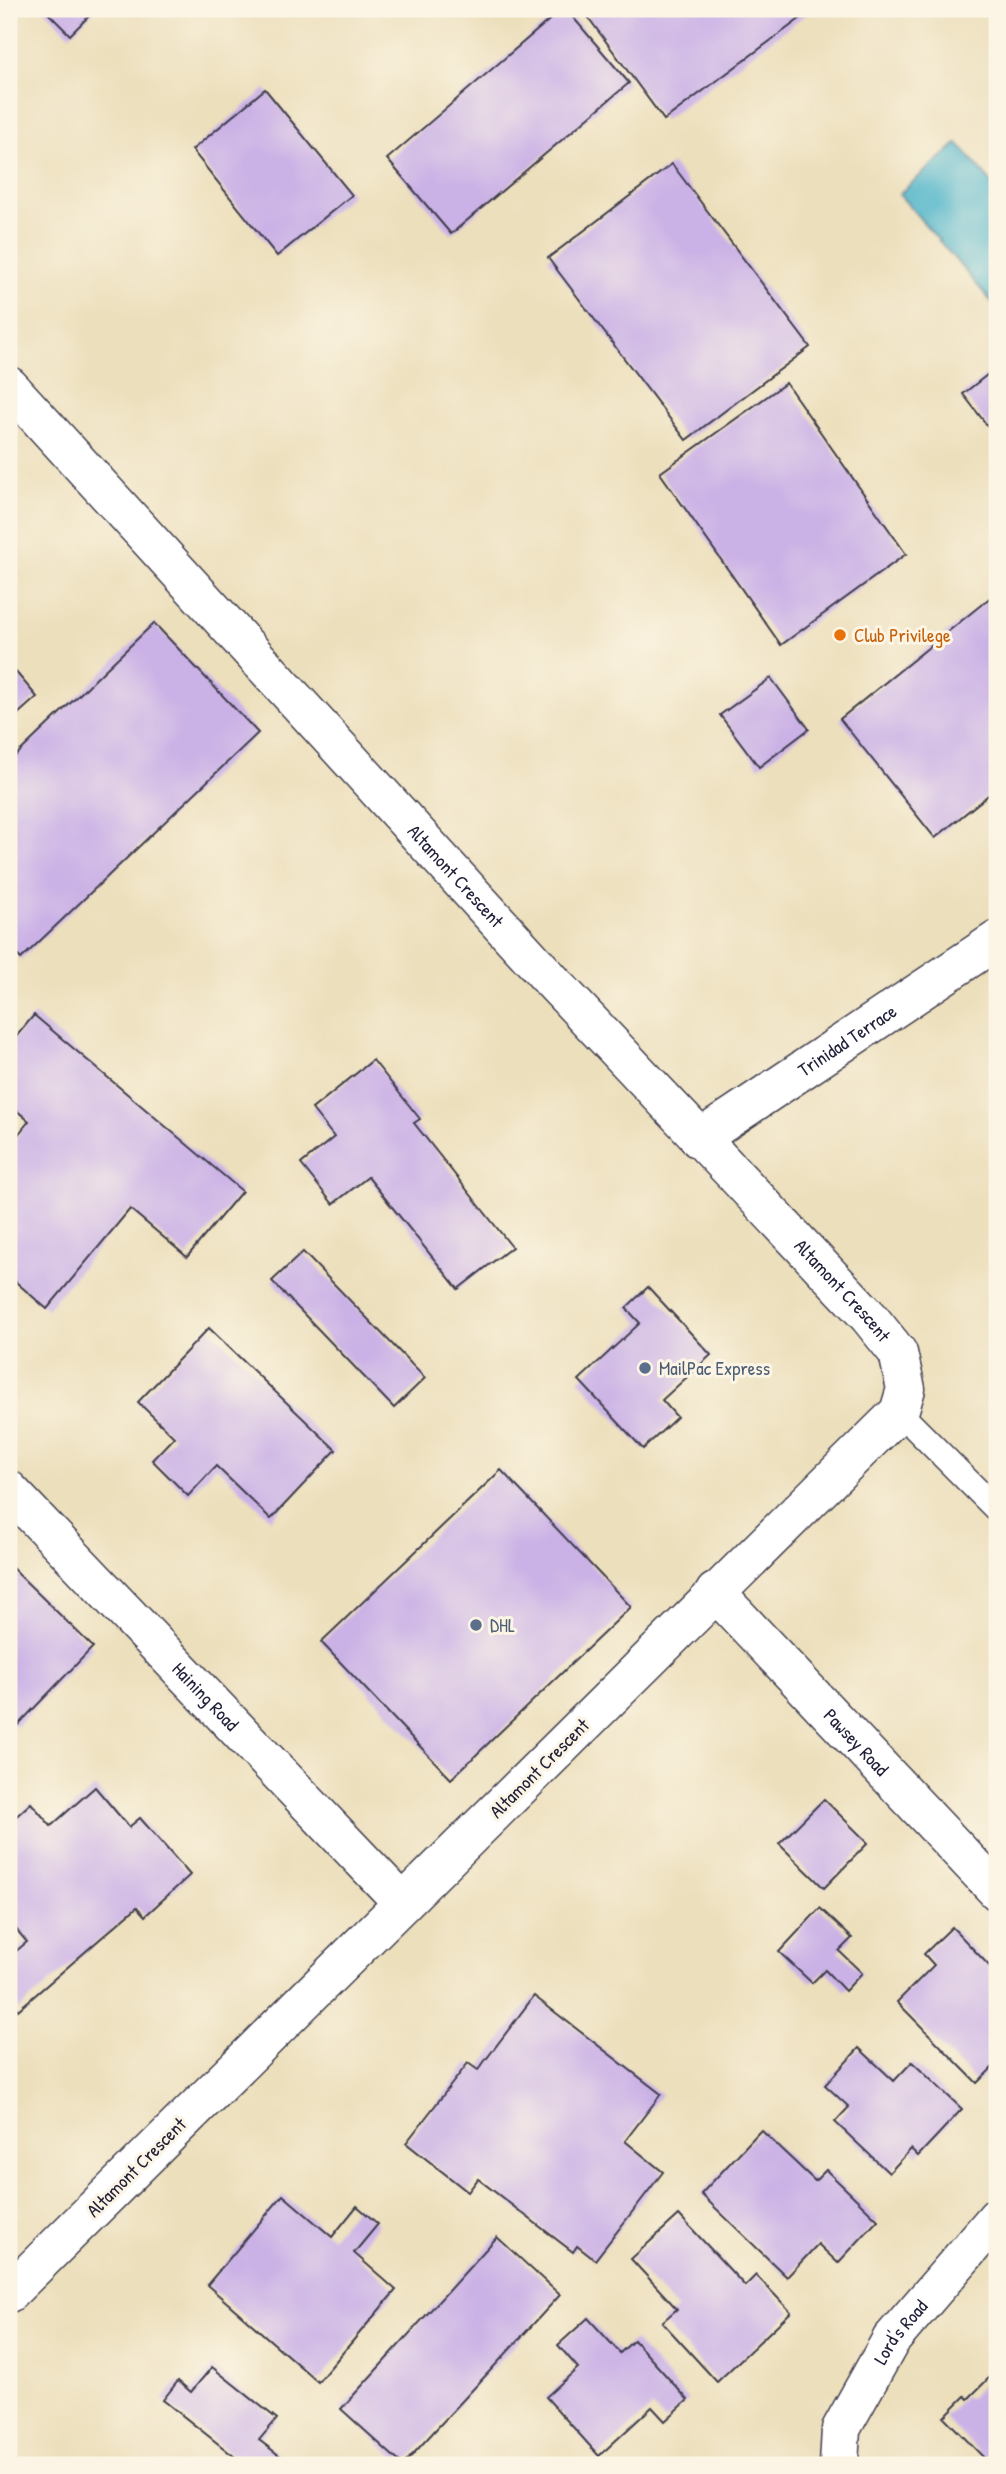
<svg xmlns="http://www.w3.org/2000/svg" width="1006" height="2474" viewBox="0 0 1006 2474" font-family="'Patrick Hand',sans-serif">
<style>
.water{fill:#4bb3ca;stroke:#366a82;stroke-width:2}
.building{fill:#cbb2e6}
.lines{fill:none;stroke-linecap:round;stroke-linejoin:round}
.lane-casing{stroke:#403e4e;stroke-width:27}
.street-casing{stroke:#403e4e;stroke-width:41}
.lane{stroke:#fff;stroke-width:24}
.street{stroke:#fff;stroke-width:38}
.food-dot{fill:#e8710a;stroke:#fcf5e5;stroke-width:2.5}
.service-dot{fill:#5c6f8a;stroke:#fcf5e5;stroke-width:2.5}
.labels{text-anchor:middle;dominant-baseline:central;stroke-width:6;stroke-linejoin:round;paint-order:stroke}
.food-label{font-size:19px;fill:#c56008;stroke:#fcf5e5;text-anchor:start}
.street-label{font-size:19px;fill:#22223b;stroke:#fcf5e5}
.service-label{font-size:19px;fill:#4e5e75;stroke:#fcf5e5;text-anchor:start}
</style>
<rect width="100%" height="100%" fill="#fcf5e5"/>
<filter id="ink" filterUnits="userSpaceOnUse"><feTurbulence type="fractalNoise" baseFrequency=".0143" numOctaves="2"/><feDisplacementMap in="SourceGraphic" scale="14" xChannelSelector="R" yChannelSelector="G"/><feConvolveMatrix kernelMatrix="1 2 1 2 8 2 1 2 1" color-interpolation-filters="sRGB"/></filter>
<filter id="wash" filterUnits="userSpaceOnUse"><feTurbulence type="fractalNoise" baseFrequency=".00686" numOctaves="4" result="noise"/><feDisplacementMap in="SourceGraphic" scale="28" xChannelSelector="R" yChannelSelector="G"/><feGaussianBlur stdDeviation="1.57" result="paint"/><feColorMatrix in="noise" values="0 0 0 0 0 0 0 0 0 0 0 0 0 0 0 0 0 1.4 0 .05"/><feComposite in="paint" operator="in"/></filter>
<g filter="url(#wash)">
<rect width="100%" height="100%" fill="#ecdfbc"/>
<path class="water" d="M958 143 997 189 996 307 899 194Z"/>
<g id="blocks">
<g class="building">
<path d="M44 9H96L70 35Z"/>
<path d="M562 9H566L629 83 451 234 387 159Z"/>
<path d="M582 9H813L664 120Z"/>
<path d="M265 89 352 195 277 256 192 150Z"/>
<path d="M672 164 810 347 686 440 548 258Z"/>
<path d="M997 367V438L963 394Z"/>
<path d="M786 383 906 554 781 645 660 473Z"/>
<path d="M997 592V788L935 838 840 719Z"/>
<path d="M154 623 258 733 21 959 9 946V762Z"/>
<path d="M9 664 37 697 9 722Z"/>
<path d="M771 678 809 729 759 767 720 715Z"/>
<path d="M34 1015 242 1191 187 1257 130 1209 47 1309 9 1276V1146L29 1121 9 1104V1045Z"/>
<path d="M373 1060 420 1119 414 1123 512 1247 458 1289 368 1177 333 1204 301 1164 334 1137 312 1109Z"/>
<path d="M303 1252 425 1378 394 1408 272 1281Z"/>
<path d="M648 1287 711 1355 662 1400 677 1417 643 1449 579 1380 640 1323 626 1308Z"/>
<path d="M209 1328 336 1450 271 1519 216 1466 188 1496 152 1460 174 1437 138 1402Z"/>
<path d="M501 1470 631 1607 451 1779 321 1642Z"/>
<path d="M9 1565 93 1647 16 1727 9 1720Z"/>
<path d="M95 1787 129 1827 140 1818 190 1875 145 1916 137 1907 18 2010 9 1999V1957L27 1942 9 1921V1818L11 1821 31 1803 51 1826Z"/>
<path d="M824 1799 868 1843 824 1888 779 1844Z"/>
<path d="M820 1908 852 1938 839 1951 862 1973 845 1991 825 1970 812 1983 779 1952Z"/>
<path d="M952 1927 997 1974V2063L977 2083 897 2002 934 1965 924 1954Z"/>
<path d="M534 1996 661 2094 625 2141 663 2172 595 2260 577 2246 573 2252 478 2179 468 2192 406 2143 468 2063 478 2070Z"/>
<path d="M859 2048 894 2081 912 2062 962 2109 918 2156 911 2149 889 2173 835 2122 849 2107 825 2085Z"/>
<path d="M761 2130 815 2181 826 2170 878 2220 838 2263 818 2244 787 2277 701 2194Z"/>
<path d="M283 2195 332 2237 357 2206 378 2224 354 2253 396 2290 318 2382 207 2285Z"/>
<path d="M679 2215 745 2286 756 2275 791 2312 717 2382 662 2322 677 2309 631 2259Z"/>
<path d="M497 2237 560 2295 403 2465 341 2409Z"/>
<path d="M588 2318 620 2353 634 2340 688 2400 665 2421 652 2407 599 2456 546 2397 578 2368 558 2345Z"/>
<path d="M212 2367 277 2419 259 2440 280 2456 273 2465H245L163 2400 178 2381 191 2392Z"/>
<path d="M997 2370V2465H991L944 2417 965 2396 968 2399Z"/>
</g>
</g>
</g>
<g filter="url(#ink)">
<use href="#blocks" fill-opacity="0" stroke="#403e4e" stroke-width="2"/>
<g class="lines">
<defs>
<path id="lane" d="M899 1412 997 1510"/>
<g id="street">
<path id="s1" d="M9 386 551 980 869 1317 898 1353 906 1389 899 1412 9 2293"/>
<path id="s2" d="M699 1139 997 940"/>
<path id="s3" d="M9 1490 403 1903"/>
<path id="s4" d="M715 1592 997 1891"/>
<path id="s5" d="M839 2465 841 2429 891 2340 997 2217"/>
</g>
</defs>
<use href="#lane" class="lane-casing"/>
<use href="#street" class="street-casing"/>
<use href="#lane" class="lane"/>
<use href="#street" class="street"/>
</g>
</g>
<circle class="food-dot" cx="840" cy="635" r="7"/>
<g class="service-dot">
<circle cx="645" cy="1368" r="7"/>
<circle cx="476" cy="1625" r="7"/>
</g>
<g class="labels">
<g class="food-label">
<text x="854" y="635">Club Privilege</text>
</g>
<g class="street-label">
<text stroke="none"><textPath href="#s1" startOffset="663">Altamont Crescent</textPath></text>
<text stroke="none"><textPath href="#s2" startOffset="178">Trinidad Terrace</textPath></text>
<text stroke="none"><textPath href="#s1" startOffset="1230">Altamont Crescent</textPath></text>
<text stroke="none"><textPath href="#s3" startOffset="285">Haining Road</textPath></text>
<text stroke="none"><textPath href="#s4" startOffset="206">Pawsey Road</textPath></text>
<text transform="translate(539 1768) rotate(-45)">Altamont Crescent</text>
<text transform="translate(136 2167) rotate(-45)">Altamont Crescent</text>
<text stroke="none"><textPath href="#s5" startOffset="150">Lord's Road</textPath></text>
</g>
<g class="service-label">
<text x="659" y="1368">MailPac Express</text>
<text x="490" y="1625">DHL</text>
</g>
</g>
<rect width="1006" height="2474" fill="none" stroke="#fcf5e5" stroke-width="35"/>
</svg>
